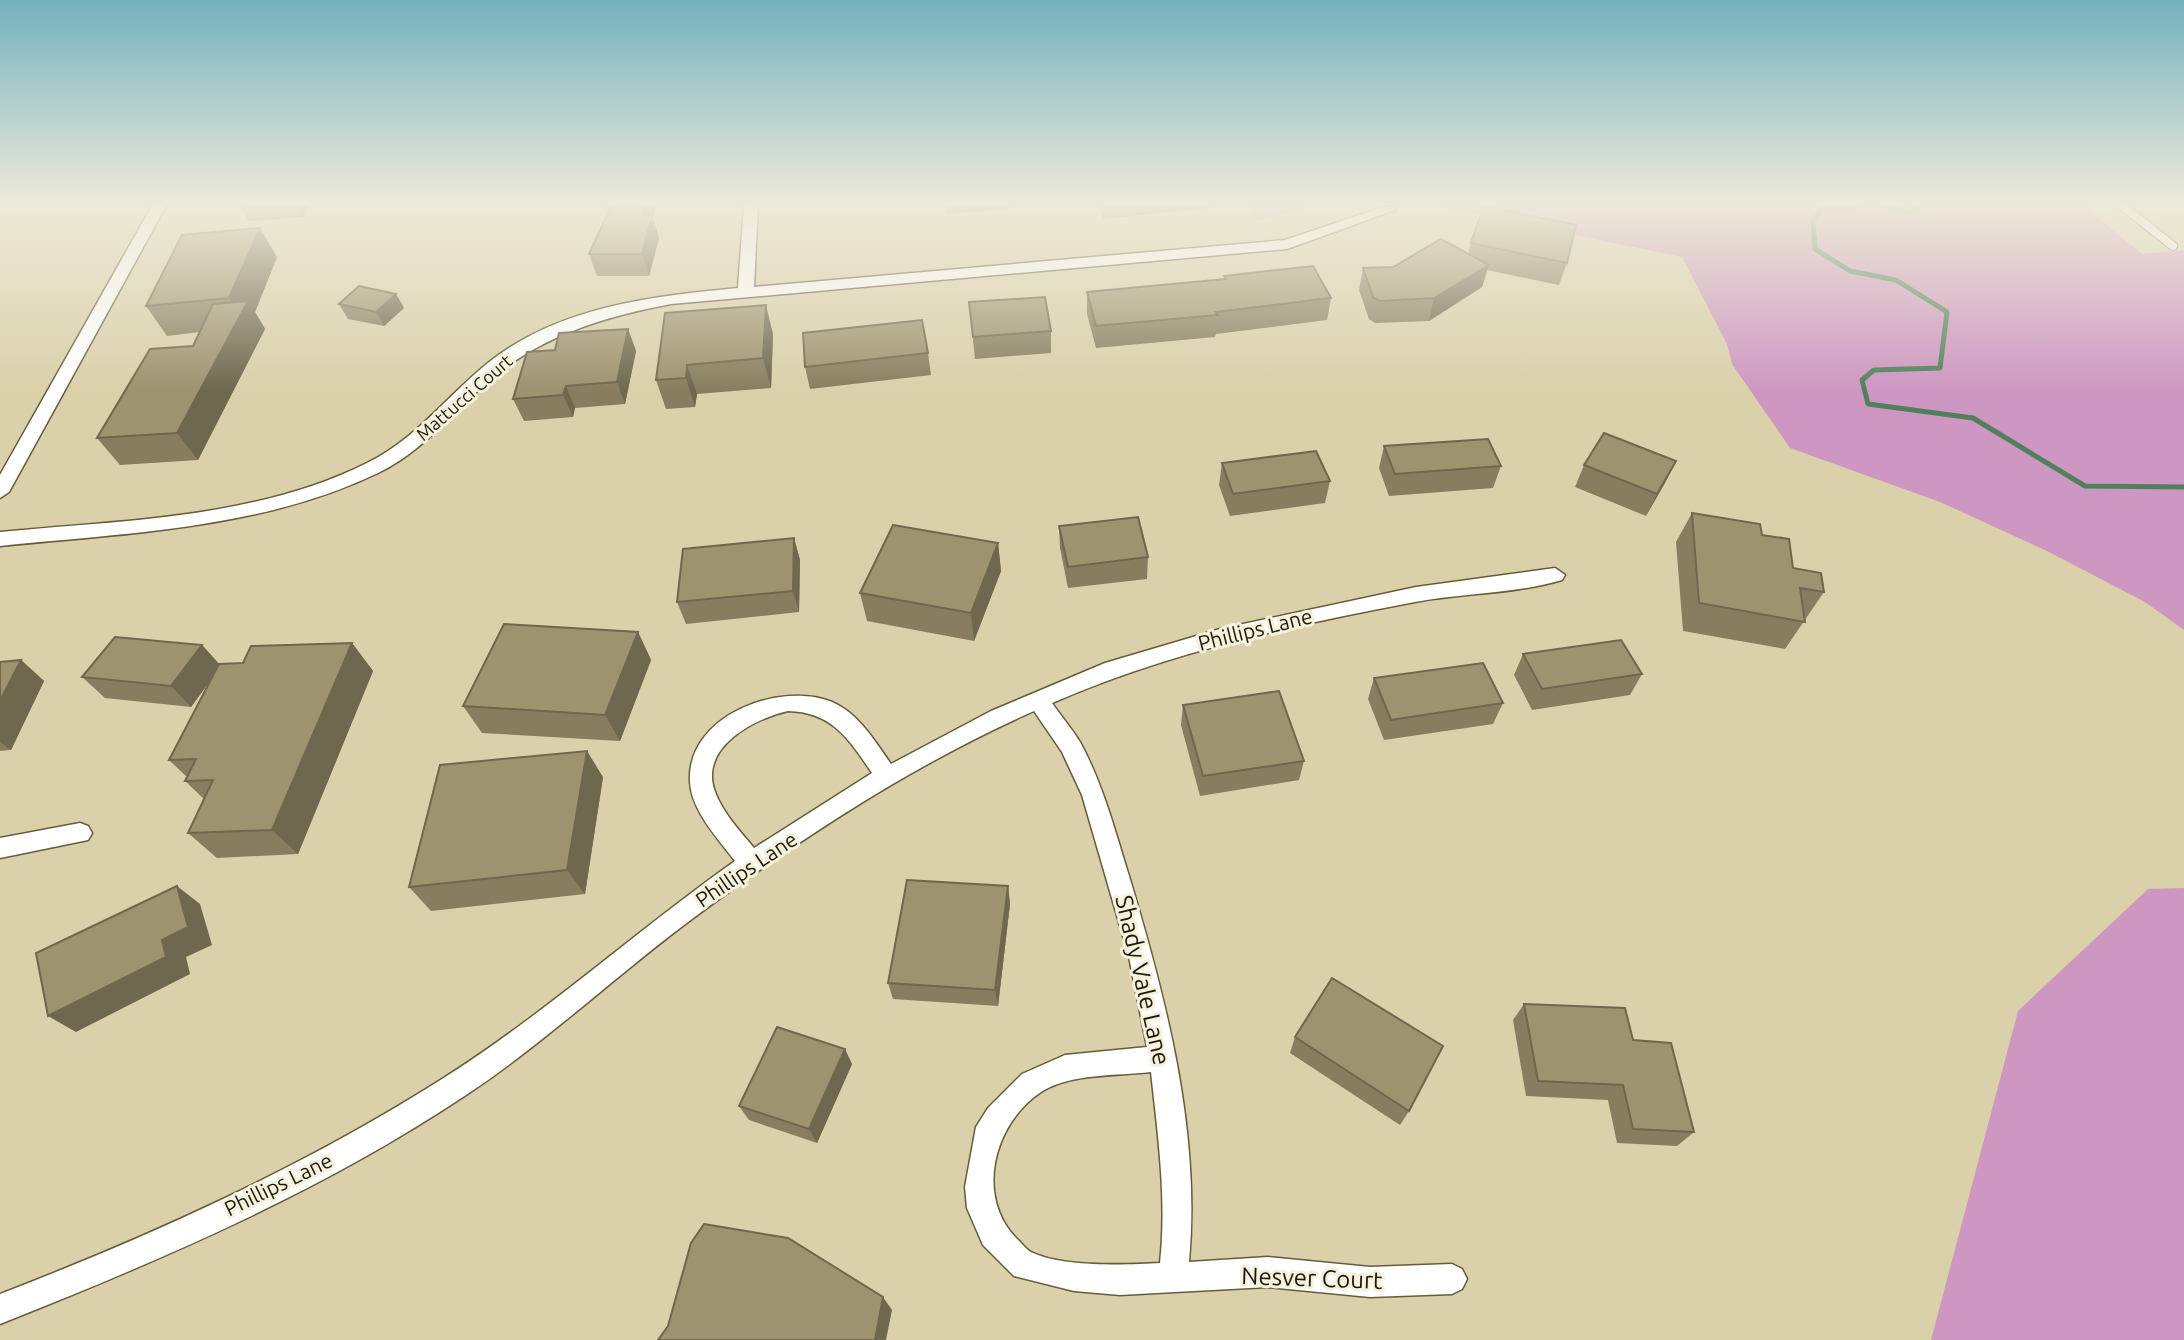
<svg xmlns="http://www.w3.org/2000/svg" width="2184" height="1340" viewBox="0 0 2184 1340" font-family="Ubuntu,sans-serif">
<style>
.green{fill:#ce97c2}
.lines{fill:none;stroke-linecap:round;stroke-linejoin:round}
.stream{stroke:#50805c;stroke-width:5}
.lane-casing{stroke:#665c3a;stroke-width:10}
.street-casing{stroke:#665c3a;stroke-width:3}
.lane{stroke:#fff;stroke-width:8}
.street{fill:#fff;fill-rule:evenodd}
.wall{fill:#887e5f}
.shaded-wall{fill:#6f674e}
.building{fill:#9e936f;stroke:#6f674e;stroke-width:2}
.labels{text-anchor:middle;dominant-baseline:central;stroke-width:6;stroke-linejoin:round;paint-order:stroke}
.far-street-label{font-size:18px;fill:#1d190b;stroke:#f6f1dd}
.street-label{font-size:21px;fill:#1d190b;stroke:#f6f1dd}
.near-street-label{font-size:24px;fill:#1d190b;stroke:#f6f1dd}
</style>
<rect width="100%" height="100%" fill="#dad0aa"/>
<g class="green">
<path d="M1247 204H1319L1256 221Z"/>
<path d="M1427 204H2081L2142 254 2184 250V630L2145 602 2047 551 1940 502 1790 448 1732 364 1727 344 1682 257Z"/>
<path d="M2184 888V1340H1931L2018 1011 2148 889Z"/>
</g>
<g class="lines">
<g class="stream">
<path d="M1862 204 1856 208 1822 209 1813 221 1815 249 1850 271 1896 280 1947 312 1940 368 1874 370 1862 380 1868 404 1973 418 2085 486 2184 487"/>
<path d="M1874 204 1909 212 1923 204"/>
</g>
<defs>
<path id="lane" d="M2120 204 2173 246"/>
<g id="street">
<path d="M153 204H167L9 492 0 498V475Z"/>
<path d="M744 204H758L754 287 1285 240 1383 207H1393L1395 210 1287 249 671 304C602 317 537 337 484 385 450 416 420 453 378 473 262 529 127 533 0 546V532C122 520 255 519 367 463 417 439 450 392 493 359 563 306 654 296 738 288Z"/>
<path d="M1555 568 1565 575 1562 580C1515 594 1463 593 1415 602 1292 625 1167 653 1052 703 1061 716 1072 729 1080 742 1103 784 1115 831 1129 876 1166 999 1201 1132 1189 1262L1268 1257 1370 1267 1452 1264 1462 1269 1467 1279 1462 1289 1452 1294 1370 1297 1268 1287 1120 1295 1074 1291 1014 1276 983 1245 967 1208 965 1187 976 1127 988 1108 1022 1074 1065 1055 1147 1047 1129 957 1082 795 1062 752 1034 711C910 766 795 842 688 922 612 979 542 1045 463 1097 320 1192 159 1261 0 1324V1294C153 1235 303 1167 442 1079 545 1014 636 931 735 861 719 840 691 810 690 782 686 715 780 681 832 702 858 713 875 741 891 764L991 711 1105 663 1220 629 1416 587ZM788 711C832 712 849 739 872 773L754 848C740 831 721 811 714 789 701 746 754 719 788 711ZM1151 1072C1158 1136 1167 1199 1160 1263 1125 1265 1064 1267 1033 1253 1027 1251 1022 1243 1017 1239 975 1197 993 1124 1041 1092 1071 1073 1117 1076 1151 1072Z"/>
<path d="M80 823 88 826 92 833 88 840 0 858V838Z"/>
</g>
</defs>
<use href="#lane" class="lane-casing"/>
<use href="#street" class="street-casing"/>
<use href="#lane" class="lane"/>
<use href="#street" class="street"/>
</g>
<g class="wall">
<path d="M239 204H310L304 217 249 221Z"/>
<path d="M603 204H655L653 218 659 238 649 276H597L589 254 608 213H606Z"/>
<path d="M945 204H1009V209L946 214Z"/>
<path d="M1098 204H1209V208L1103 219Z"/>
<path d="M1471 243 1567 263 1559 285 1487 270 1482 287 1429 321 1375 323 1369 319 1359 290 1363 268 1393 267 1468 254Z"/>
<path d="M277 257 255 312 265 329 198 460 120 465 97 438 193 346 200 332 167 336 146 306Z"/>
<path d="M1224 276 1331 298 1327 320 1216 334 1215 337 1096 348 1087 314V292L1224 280Z"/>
<path d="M396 294 404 308 384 326 348 319 339 304Z"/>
<path d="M969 302 1051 331V353L975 359Z"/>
<path d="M665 313 773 334 771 388 697 394 695 407 666 409 656 380Z"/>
<path d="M628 329 636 351 625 404 575 408 573 417 524 421 513 399 555 350Z"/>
<path d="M928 353 931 375 810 389 805 367Z"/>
<path d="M1384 446 1501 466 1493 488 1389 496 1379 468Z"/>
<path d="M1676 461 1646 516 1575 487 1584 465Z"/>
<path d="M1222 463 1330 481 1325 503 1230 516 1219 485Z"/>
<path d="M1692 513 1762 535 1793 568 1824 592 1785 649 1683 631 1676 542Z"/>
<path d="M1059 526 1148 557 1147 579 1068 588 1060 548Z"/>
<path d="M794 538 800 560 799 612 686 624 677 602Z"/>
<path d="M998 543 1001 571 974 641 867 621 860 593Z"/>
<path d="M638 632 651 660 620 741 482 733 463 706Z"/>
<path d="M352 643 373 671 298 854 217 858 188 833 204 799 185 781 187 777 169 760 209 682 191 707 105 698 82 677 202 645 219 664 243 663Z"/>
<path d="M1523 654 1642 674 1630 695 1532 710 1514 675Z"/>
<path d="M21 660 44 681 11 750 0 751V662Z"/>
<path d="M1374 678 1503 703 1493 724 1384 740 1368 699Z"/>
<path d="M1183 705 1304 761 1299 780 1200 796 1181 725Z"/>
<path d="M603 777 585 894 431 911 409 887Z"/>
<path d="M1008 886 1010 904 998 1006 893 999 888 983Z"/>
<path d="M1524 1004 1633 1040 1694 1132 1677 1146 1617 1143 1608 1100 1526 1096 1513 1020Z"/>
<path d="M1295 1037 1409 1111 1400 1125 1290 1053Z"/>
<path d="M852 1064 817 1143 749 1120 739 1106Z"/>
</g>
<g class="shaded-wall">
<path d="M296 204H310L304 217Z"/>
<path d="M645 204H655L653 218 659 238 649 276 642 254 643 216Z"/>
<path d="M260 228 277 257 255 312 265 329 198 460 177 433 240 315 229 298Z"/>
<path d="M1489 265 1482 287 1429 321 1434 298Z"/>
<path d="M396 294 404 308 384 326 376 312Z"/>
<path d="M766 305 773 334 771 388 763 358Z"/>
<path d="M628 329 636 351 625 404 617 382Z"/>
<path d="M687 365 697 394 695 407 686 378Z"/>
<path d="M566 386 575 408 573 417 563 395Z"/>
<path d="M1676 461 1665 483 1646 516 1657 494Z"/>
<path d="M794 538 800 560 799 612 793 591Z"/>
<path d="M998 543 1001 571 974 641 971 613Z"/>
<path d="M638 632 651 660 620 741 605 715Z"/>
<path d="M352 643 373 671 298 854 272 830Z"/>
<path d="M202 645 221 666 191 707 171 686Z"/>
<path d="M21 660 44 681 11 750 0 742V701Z"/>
<path d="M587 751 603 777 585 894 567 870Z"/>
<path d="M177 886 200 904 212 945 186 957 190 974 76 1032 48 1016Z"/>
<path d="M1008 886 1010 904 998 1006 995 990Z"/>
<path d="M845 1049 852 1064 817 1143 809 1129Z"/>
<path d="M883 1297 892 1310 886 1340H875Z"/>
</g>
<g class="building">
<path d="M612 204H645L643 216H652L642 254H589Z"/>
<path d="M1484 206 1576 225 1567 263 1471 243Z"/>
<path d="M260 228 229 298 146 306 182 235Z"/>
<path d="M1441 239 1489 265 1434 298 1380 301 1373 297 1363 268 1393 267Z"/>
<path d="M1313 266 1331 298 1216 312 1218 315 1096 326 1087 292 1226 279 1224 276Z"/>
<path d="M359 286 396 294 376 312 339 304Z"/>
<path d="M1045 297 1051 331 973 337 969 302Z"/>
<path d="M248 301 177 433 97 438 150 349 193 346 213 304Z"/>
<path d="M766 305 763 358 687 365 686 378 656 380 665 313Z"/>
<path d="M922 320 928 353 805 367 803 333Z"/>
<path d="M628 329 617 382 566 386 563 395 513 399 527 352 555 350 559 333Z"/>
<path d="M1604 433 1676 461 1657 494 1584 465Z"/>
<path d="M1488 439 1501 466 1395 474 1384 446Z"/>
<path d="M1316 451 1330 481 1233 494 1222 463Z"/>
<path d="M1692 513 1760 524 1762 535 1789 539 1793 568 1821 573 1824 592 1800 588 1805 622 1699 603Z"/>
<path d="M1138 517 1148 557 1068 567 1059 526Z"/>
<path d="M893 525 998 543 971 613 860 593Z"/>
<path d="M794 538 793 591 677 602 683 549Z"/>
<path d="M504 624 638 632 605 715 463 706Z"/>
<path d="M115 637 202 645 171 686 82 677Z"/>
<path d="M1621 640 1642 674 1542 689 1523 654Z"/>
<path d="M352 643 272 830 188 833 213 780 185 781 196 759 169 760 219 664 243 663 251 646Z"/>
<path d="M21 660 0 701V662Z"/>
<path d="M1483 663 1503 703 1391 720 1374 678Z"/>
<path d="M1279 691 1304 761 1203 776 1183 705Z"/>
<path d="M587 751 567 870 409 887 440 765Z"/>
<path d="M907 880 1008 886 995 990 888 983Z"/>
<path d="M177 886 188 927 162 940 166 957 48 1016 36 953Z"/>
<path d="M1332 978 1443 1046 1409 1111 1295 1037Z"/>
<path d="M1524 1004 1625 1008 1633 1040 1671 1043 1694 1132 1633 1129 1623 1085 1538 1081Z"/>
<path d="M777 1027 845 1049 809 1129 739 1106Z"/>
<path d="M704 1224 788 1238 883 1297 875 1340H658L668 1326 691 1243Z"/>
</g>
<linearGradient id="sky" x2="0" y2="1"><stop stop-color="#74b1be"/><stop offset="0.52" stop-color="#eeead9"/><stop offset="1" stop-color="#eeead9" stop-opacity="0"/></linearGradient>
<rect width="2184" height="391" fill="url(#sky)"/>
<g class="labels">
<g class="far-street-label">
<text transform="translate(464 397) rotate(-41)">Mattucci Court</text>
</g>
<g class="street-label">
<text transform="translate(1255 629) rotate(-14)">Phillips Lane</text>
<text transform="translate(746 869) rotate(-34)">Phillips Lane</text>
<text transform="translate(278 1184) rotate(-26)">Phillips Lane</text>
</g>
<g class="near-street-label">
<text transform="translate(1143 980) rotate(77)">Shady Vale Lane</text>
<text transform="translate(1312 1278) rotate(2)">Nesver Court</text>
</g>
</g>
</svg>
